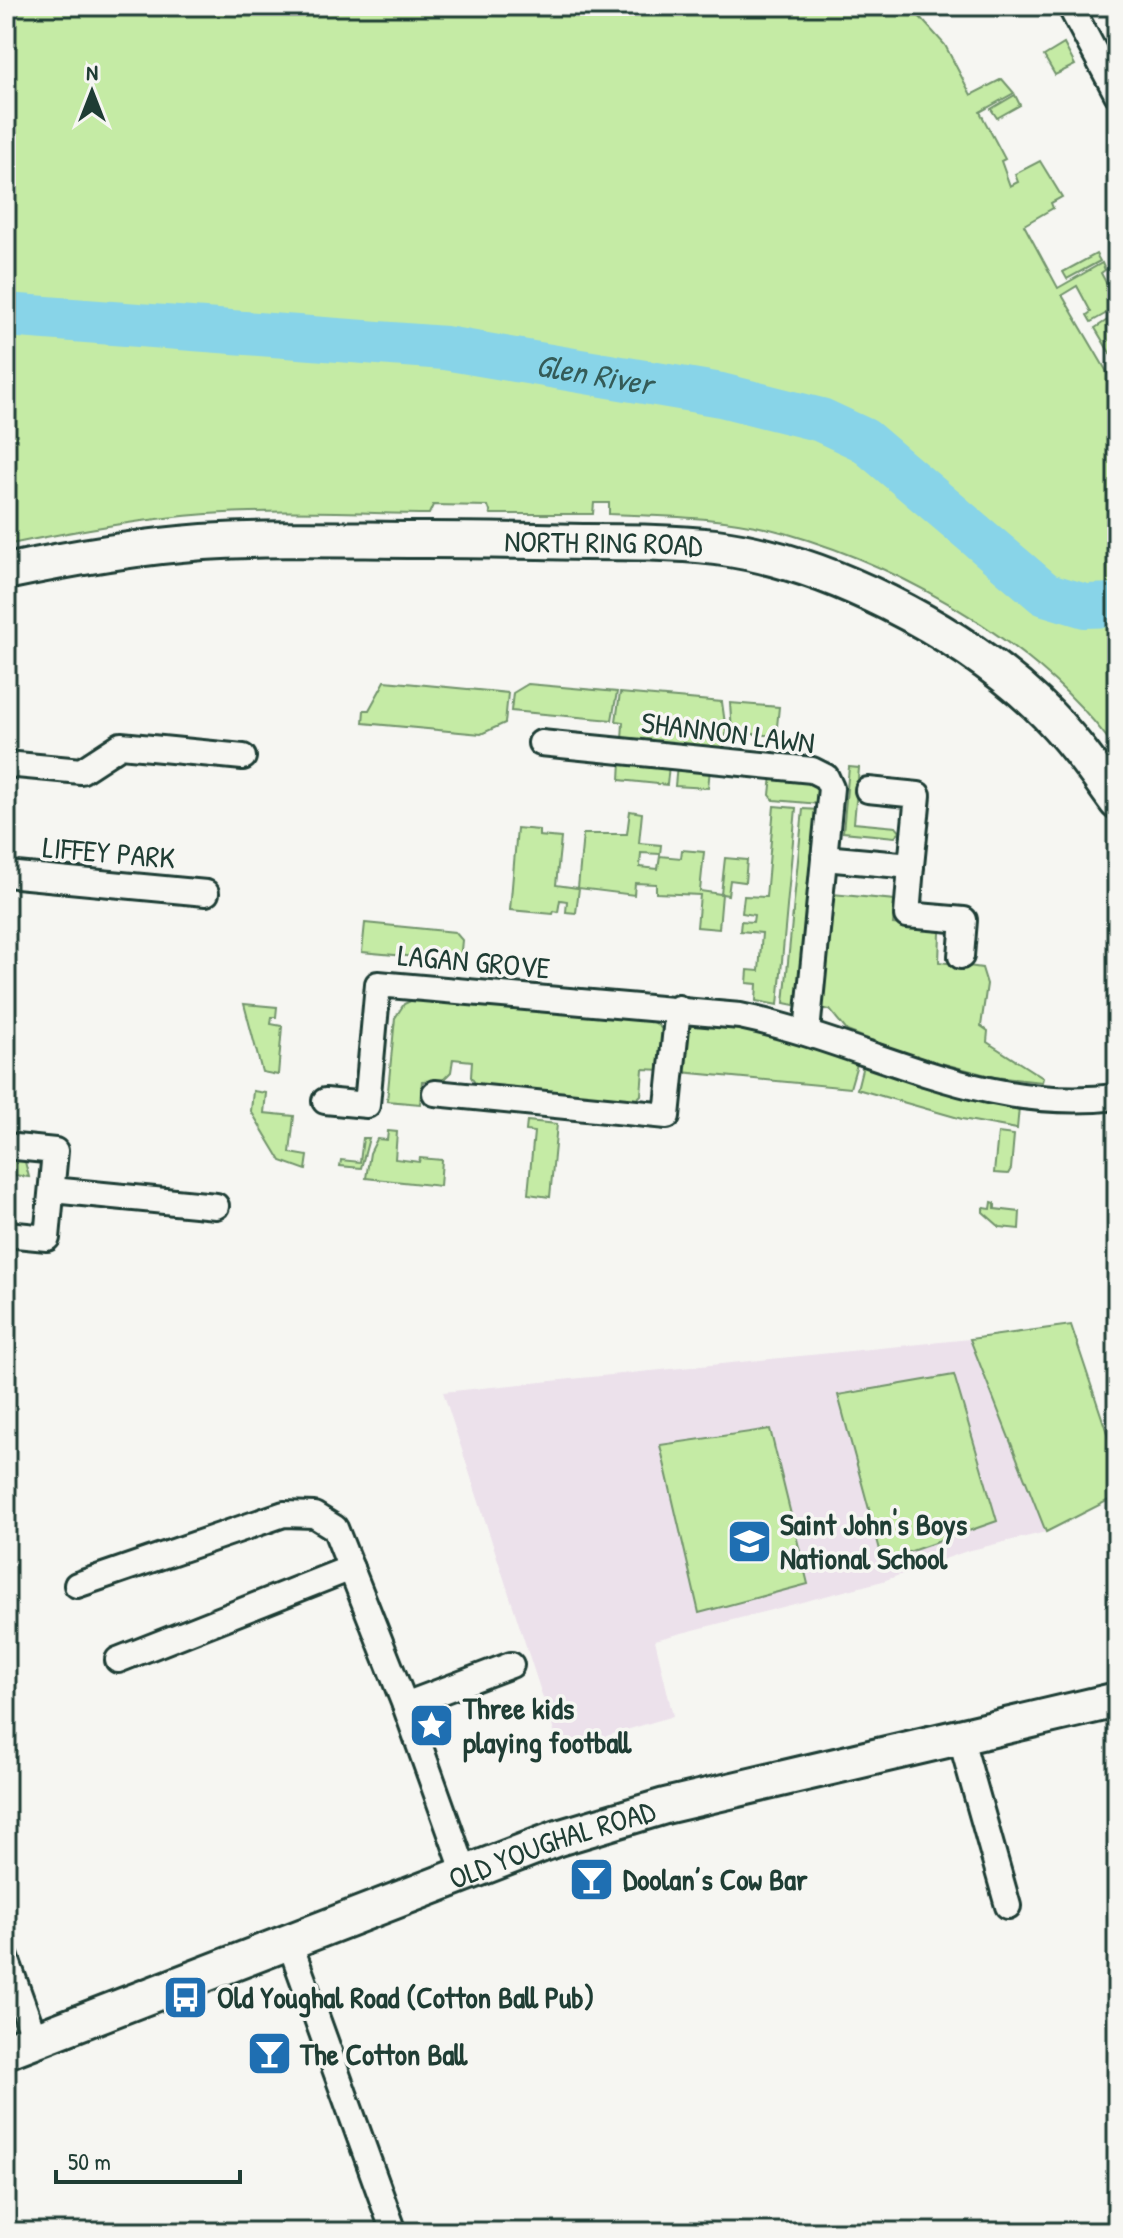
<svg xmlns="http://www.w3.org/2000/svg" width="1123" height="2238" viewBox="0 0 1123 2238" font-family="'Patrick Hand',sans-serif">
<style>
.built{fill:#ece1eb}
.green{fill:#c5eba5;stroke:#72946c;stroke-width:2}
.lines{fill:none;stroke-linecap:round;stroke-linejoin:round}
.river{stroke:#88d4e8;stroke-width:44}
.street-casing{stroke:#1f3d34;stroke-width:30}
.secondary-casing{stroke:#1f3d34;stroke-width:40}
.street{stroke:#f6f6f2;stroke-width:24}
.secondary{stroke:#f6f6f2;stroke-width:34}
.labels{text-anchor:middle;dominant-baseline:central;stroke-width:7;stroke-linejoin:round;paint-order:stroke}
.street-label{font-size:30px;fill:#1f3d34;stroke:#f6f6f2}
.poi-label{font-size:30px;font-weight:bold;fill:#1f3d34;stroke:#f6f6f2;text-anchor:start}
.water-label{font-size:32px;font-style:italic;fill:#345b58;stroke:#f6f6f2}
</style>
<rect width="100%" height="100%" fill="#f6f6f2"/>
<filter id="ink" filterUnits="userSpaceOnUse"><feTurbulence type="fractalNoise" baseFrequency=".0125" numOctaves="2"/><feDisplacementMap in="SourceGraphic" scale="16" xChannelSelector="R" yChannelSelector="G"/><feConvolveMatrix kernelMatrix="1 2 1 2 8 2 1 2 1" color-interpolation-filters="sRGB"/></filter>
<g filter="url(#ink)">
<path class="built" d="M970 1339 1046 1532 967 1551 883 1581 655 1640 673 1716 560 1750 443 1392Z"/>
<g class="green">
<path d="M6 6H910L945 45 971 95 1002 79 1014 93 980 112 1005 159 1001 161 1010 186 1018 182 1015 174 1040 161 1062 197 1051 203 1053 208 1024 225 1058 288 1102 263 1105 270 1101 273 1114 298 1109 302 1114 309 1091 322 1087 315 1091 312 1077 286 1062 295 1117 389V751C1043 647 907 568 785 533 728 517 667 516 609 514V503H594L593 514H491L488 506 433 505 429 514C356 513 280 509 207 514 139 519 73 531 6 545Z"/>
<path d="M1064 44 1075 65 1055 75 1044 56Z"/>
<path d="M1015 95 1020 105 997 118 991 109Z"/>
<path d="M1096 254 1100 261 1067 279 1063 272Z"/>
<path d="M1117 314V365L1095 328Z"/>
<path d="M385 681 508 693 505 723 481 734 363 723 364 710H369Z"/>
<path d="M528 684 617 692 612 720 511 711 513 693Z"/>
<path d="M620 693 722 702 726 731 724 751 622 741 623 722 616 721Z"/>
<path d="M730 703 779 707 776 736 732 732Z"/>
<path d="M621 760 669 765 667 785 620 780Z"/>
<path d="M677 765 710 769 708 788 675 786Z"/>
<path d="M849 767 859 768 854 823 896 827 900 832 895 837 843 832Z"/>
<path d="M772 775C791 776 810 775 821 793L819 804 774 800 770 795Z"/>
<path d="M774 806 796 808 778 1005 756 1001 757 984 747 983 748 970 759 971 762 933 740 931 741 921 753 922 754 915 742 913 744 896 766 897Z"/>
<path d="M803 809 819 810 799 1006 784 1003Z"/>
<path d="M630 811 642 813 639 843 661 845 660 854 641 853 640 867 658 869 660 856 681 858 682 850 704 852 700 891 721 894 725 858 747 860 745 882 730 880 728 895 722 894 719 929 697 927 700 895 656 893V884L635 883 634 895 579 888 576 913 566 912 567 901 560 900 558 912 554 911 553 914 510 910 517 828 539 830V836L561 838 556 885 578 888 583 834H627Z"/>
<path d="M832 894 895 900 893 924 936 928 940 933 939 962 982 968 987 984 981 1026 988 1031 987 1042 1043 1078 1042 1082 994 1077 910 1055 847 1031 830 1010 820 1008Z"/>
<path d="M365 923 455 932 462 940 460 961 362 952Z"/>
<path d="M419 997 648 1016 665 1032 662 1070 643 1069 641 1095 634 1102 477 1086 471 1077 472 1061 453 1059 451 1072 443 1080 422 1081 420 1104 387 1101 395 1018 404 1004Z"/>
<path d="M244 1004 277 1007 276 1017H272L271 1024 282 1026 278 1075 262 1072Z"/>
<path d="M706 1020 736 1025 811 1045 857 1064 850 1088 681 1072 686 1034 692 1025Z"/>
<path d="M863 1065 933 1088 1019 1107 1017 1129 962 1119 857 1089Z"/>
<path d="M253 1091 266 1093 264 1113 294 1116 290 1153 308 1156 306 1170 281 1161 251 1111Z"/>
<path d="M527 1121 557 1124 550 1197 528 1194 534 1132 526 1131Z"/>
<path d="M388 1131 397 1132 395 1159 419 1162 420 1158 442 1160 440 1186 366 1178 370 1153 377 1139 387 1140Z"/>
<path d="M998 1133 1014 1135 1011 1169 1008 1174 994 1173Z"/>
<path d="M363 1138H369L361 1168 340 1166 341 1160 360 1162Z"/>
<path d="M6 1155 25 1162 29 1177 6 1174Z"/>
<path d="M992 1202 995 1203V1209L1020 1212 1019 1229 1000 1227 983 1212V1208L991 1209Z"/>
<path d="M1071 1325 1117 1463V1496L1046 1532 970 1339Z"/>
<path d="M954 1375 997 1521 883 1561 838 1395Z"/>
<path d="M770 1429 808 1584 699 1613 660 1445Z"/>
</g>
<g class="lines">
<path class="river" id="s1" d="M6 315 445 348 721 395 821 420 864 440 1045 594 1085 606 1117 605"/>
<defs>
<g id="street">
<path d="M1070 6 1117 94"/>
<path d="M541 743 812 770 826 777 831 788 807 1032"/>
<path d="M6 764 81 771 121 745 243 757"/>
<path d="M824 858 911 866 918 795 868 790"/>
<path d="M911 866 907 915 964 920 961 956"/>
<path d="M6 874 206 893"/>
<path d="M435 1093 667 1116 678 1008"/>
<path d="M325 1101 367 1105 378 984 740 1016C871 1043 976 1114 1117 1097"/>
<path d="M6 1146 55 1151 47 1238 6 1234"/>
<path d="M52 1190 216 1206"/>
<path d="M77 1585 284 1514 314 1515 335 1528 405 1705 465 1873"/>
<path d="M118 1660 351 1568"/>
<path d="M405 1705 511 1665"/>
<path d="M960 1736 1008 1906"/>
<path d="M289 1941 394 2232"/>
<path d="M6 1958 35 2039"/>
</g>
<g id="secondary">
<path id="s2" d="M6 572C71 558 136 547 203 542 277 537 352 540 426 540 479 540 531 541 583 542 627 542 672 542 716 547 826 561 957 629 1037 704 1068 733 1093 768 1117 802"/>
<path id="s3" d="M6 2051 558 1838 665 1806 1117 1700"/>
</g>
</defs>
<use href="#street" class="street-casing"/>
<use href="#secondary" class="secondary-casing"/>
<use href="#street" class="street"/>
<use href="#secondary" class="secondary"/>
</g>
</g>
<defs>
<symbol id="school-square" viewBox="-11 -11 22 22"><rect x="-9" y="-9" width="18" height="18" rx="4" fill="#1f6fb2" stroke="#f6f6f2"/><path d="M0-5L7-2L0 1L-7-2ZM-4 1L0 2.5L4 1V4Q0 6-4 4Z" fill="#fff"/></symbol>
<symbol id="sight-square" viewBox="-11 -11 22 22"><rect x="-9" y="-9" width="18" height="18" rx="4" fill="#1f6fb2" stroke="#f6f6f2"/><path d="M0-6L1.8-2.2L6-1.7L2.9 1.2L3.7 5.4L0 3.3L-3.7 5.4L-2.9 1.2L-6-1.7L-1.8-2.2Z" fill="#fff"/></symbol>
<symbol id="bar-square" viewBox="-11 -11 22 22"><rect x="-9" y="-9" width="18" height="18" rx="4" fill="#1f6fb2" stroke="#f6f6f2"/><path d="M-6-5H6L.8 .8V4.5H3.5V6h-7V4.5H-.8V.8Z" fill="#fff"/></symbol>
<symbol id="bus-square" viewBox="-11 -11 22 22"><rect x="-9" y="-9" width="18" height="18" rx="4" fill="#1f6fb2" stroke="#f6f6f2"/><path d="M-5-6H5V4H4V6H2V4H-2V6H-4V4H-5ZM-3.5-4V0h7V-4ZM-3.5 1.2v1.5H-2V1.2ZM2 1.2v1.5H3.5V1.2Z" fill="#fff"/></symbol>
</defs>
<g fill-rule="evenodd">
<use href="#school-square" x="724" y="1516" width="51" height="51"/>
<use href="#sight-square" x="406" y="1700" width="51" height="51"/>
<use href="#bar-square" x="566" y="1854" width="51" height="51"/>
<use href="#bus-square" x="160" y="1972" width="51" height="51"/>
<use href="#bar-square" x="244" y="2028" width="51" height="51"/>
</g>
<g class="labels">
<g class="street-label">
<text stroke="none"><textPath href="#s2" startOffset="600">NORTH RING ROAD</textPath></text>
<text transform="translate(728 732) rotate(7)">SHANNON LAWN</text>
<text transform="translate(109 852) rotate(5)">LIFFEY PARK</text>
<text transform="translate(474 961) rotate(5)">LAGAN GROVE</text>
<text stroke="none"><textPath href="#s3" startOffset="584">OLD YOUGHAL ROAD</textPath></text>
</g>
<g class="poi-label">
<text x="780" y="1524">Saint John's Boys<tspan x="780" dy="34">National School</tspan></text>
<text x="463" y="1708">Three kids<tspan x="463" dy="34">playing football</tspan></text>
<text x="623" y="1879">Doolan’s Cow Bar</text>
<text x="217" y="1997">Old Youghal Road (Cotton Ball Pub)</text>
<text x="300" y="2054">The Cotton Ball</text>
</g>
<g class="water-label">
<text stroke="none"><textPath href="#s1" startOffset="592">Glen River</textPath></text>
</g>
</g>
<rect width="1123" height="2238" fill="none" stroke="#f6f6f2" stroke-width="32"/>
<rect x="16" y="16" width="1091" height="2206" fill="none" stroke="#1f3d34" stroke-width="3" filter="url(#ink)"/>
<g transform="translate(92 92)" stroke="#f6f6f2" stroke-width="6" paint-order="stroke">
<path d="M0-6L14 30L0 20L-14 30Z" fill="#1f3d34"/>
<text y="-12" font-size="22" font-weight="bold" text-anchor="middle" fill="#1f3d34">N</text>
</g>
<path d="M56 2170v12h184v-12" fill="none" stroke="#1f3d34" stroke-width="4"/>
<text x="68" y="2170" font-size="24" fill="#1f3d34" stroke="#f6f6f2" stroke-width="6" paint-order="stroke">50 m</text>
</svg>
